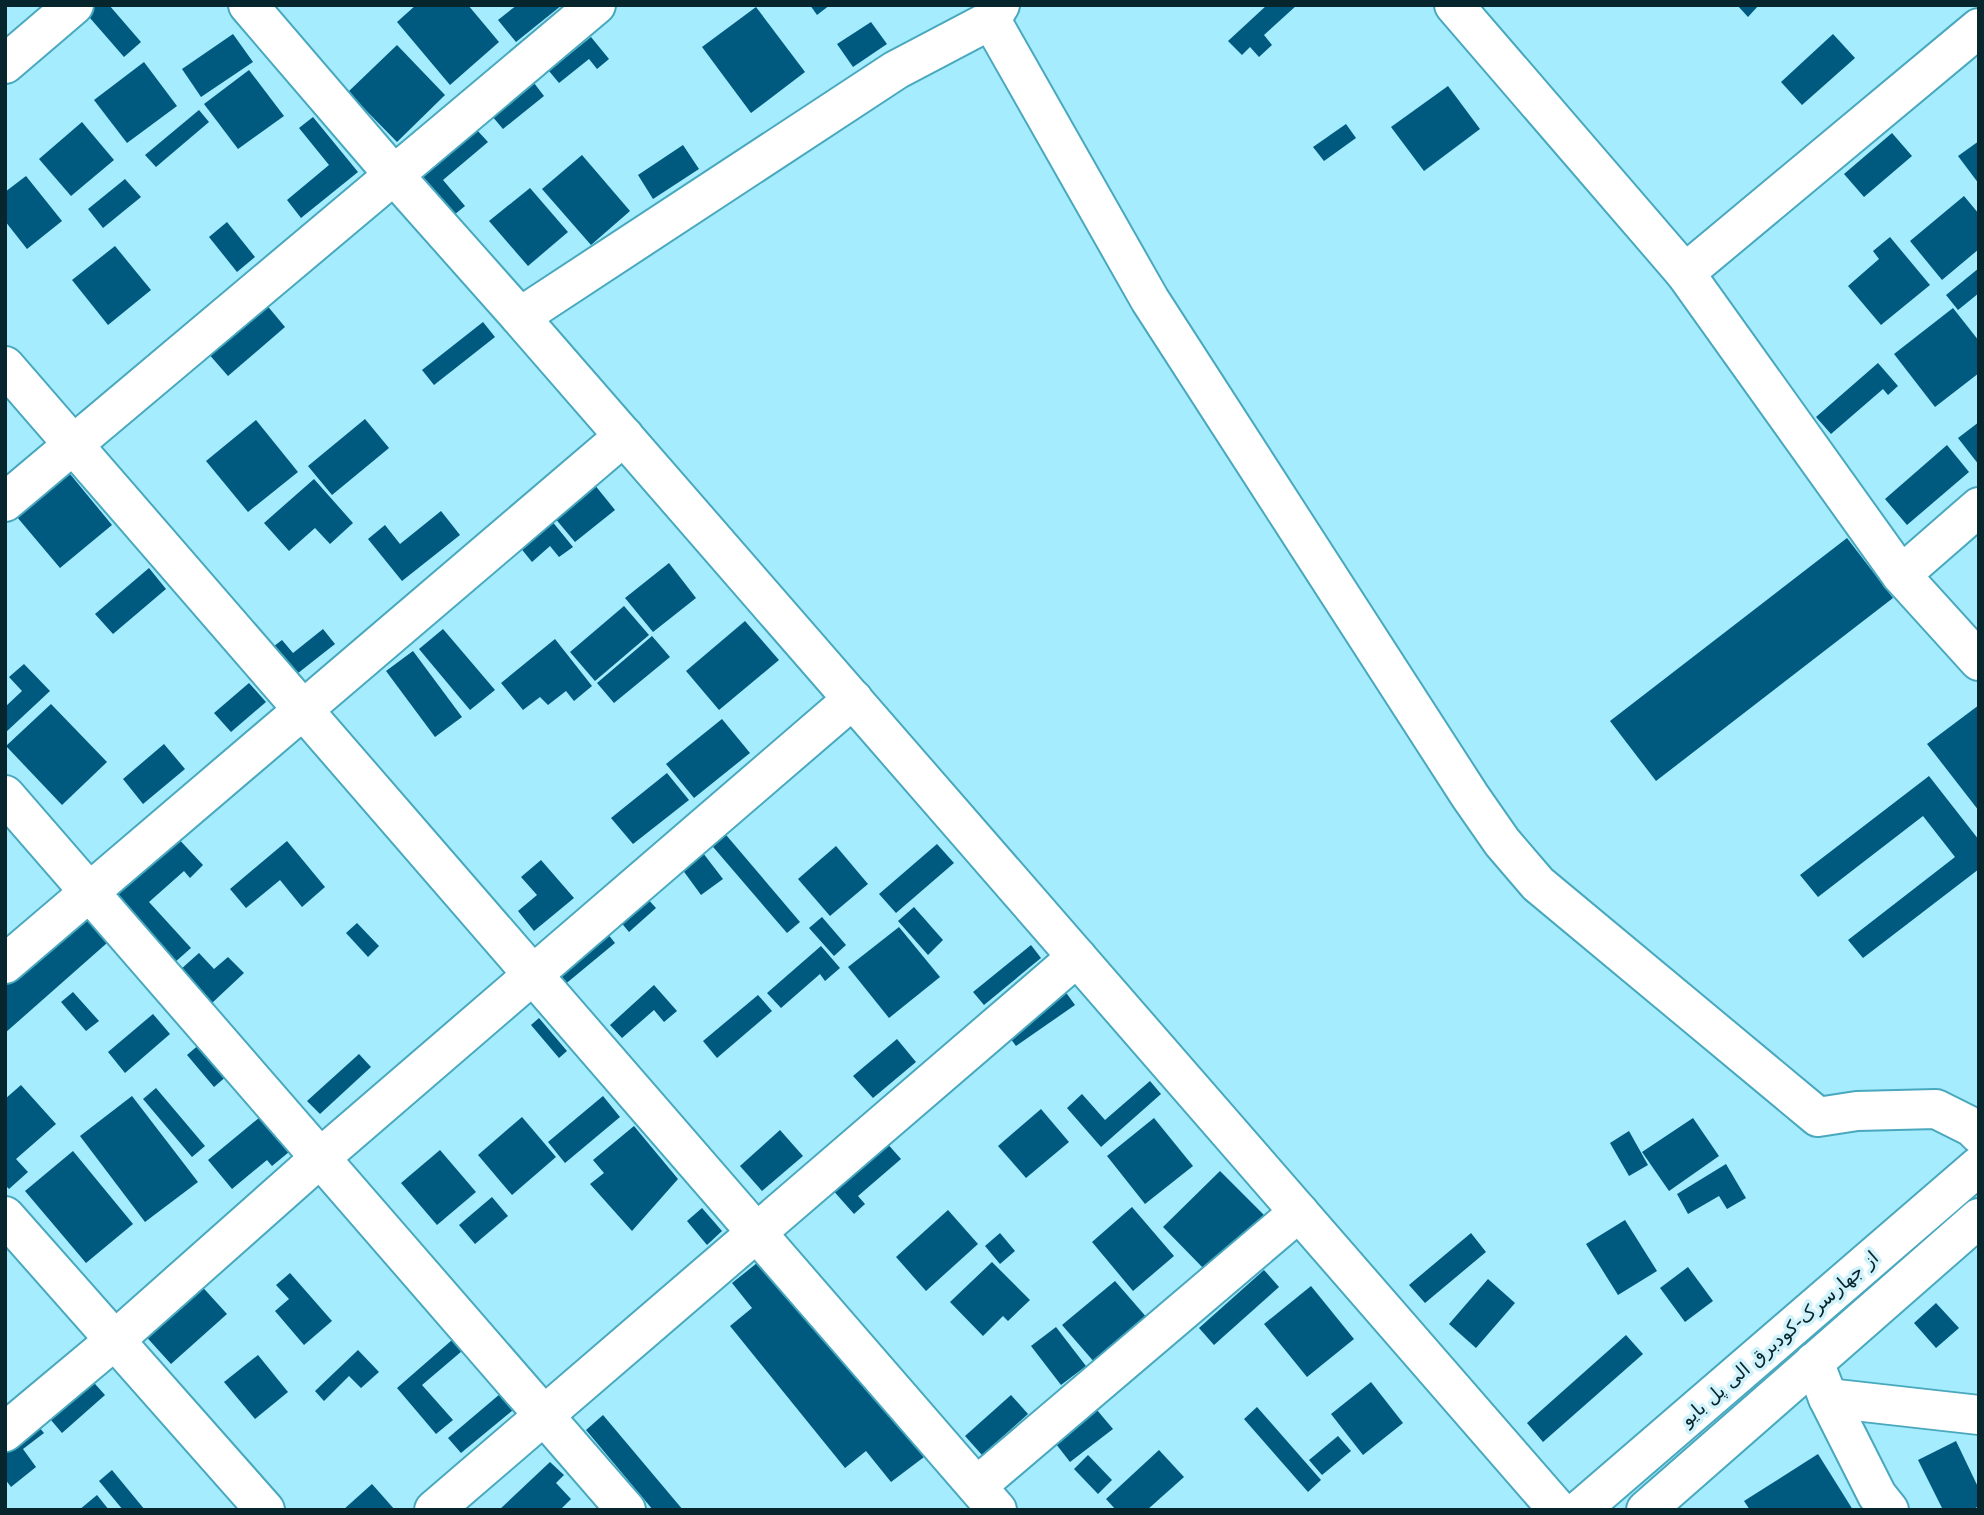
<svg xmlns="http://www.w3.org/2000/svg" width="1984" height="1515" viewBox="0 0 1984 1515" font-family="'DejaVu Sans',Cairo,sans-serif">
<style>
.building{fill:#005a7f}
.lines{fill:none;stroke-linecap:round;stroke-linejoin:round}
.street-casing{stroke:#49a8be;stroke-width:42}
.secondary-casing{stroke:#49a8be;stroke-width:42}
.street{stroke:#fff;stroke-width:38}
.secondary{stroke:#fff;stroke-width:38}
.labels{text-anchor:middle;dominant-baseline:central;stroke-width:7;stroke-linejoin:round;paint-order:stroke}
.street-label{font-size:19px;fill:#06252c;stroke:#d0f2fb}
</style>
<rect width="100%" height="100%" fill="#a4ecfe"/>
<g class="building">
<path d="M88 5H109L141 42 124 57 83 10Z"/>
<path d="M416 5H468L499 42 450 85 397 22Z"/>
<path d="M517 5H562L516 42 498 20Z"/>
<path d="M810 5H830L817 15Z"/>
<path d="M1267 5H1297L1264 35 1272 45 1259 57 1250 47 1242 55 1228 41Z"/>
<path d="M1737 5H1759L1748 17Z"/>
<path d="M756 7 805 72 751 113 702 47Z"/>
<path d="M871 22 887 44 853 67 837 44Z"/>
<path d="M233 34 253 62 201 97 182 69Z"/>
<path d="M1833 34 1855 58 1802 105 1781 82Z"/>
<path d="M591 37 609 59 597 69 589 59 559 83 549 71Z"/>
<path d="M397 45 445 95 397 142 348 92Z"/>
<path d="M144 62 177 106 127 143 94 100Z"/>
<path d="M249 70 284 116 238 149 204 104Z"/>
<path d="M534 83 544 96 503 129 492 116Z"/>
<path d="M1448 86 1480 129 1424 171 1391 127Z"/>
<path d="M199 110 209 122 156 167 145 155Z"/>
<path d="M313 117 358 172 301 218 287 200 329 165 299 128Z"/>
<path d="M82 122 114 160 71 196 39 159Z"/>
<path d="M1346 124 1356 138 1324 161 1313 147Z"/>
<path d="M476 129 488 142 443 180 465 206 454 215 421 176Z"/>
<path d="M1892 133 1912 156 1864 197 1844 174Z"/>
<path d="M1979 141V184L1958 156Z"/>
<path d="M683 145 699 169 653 199 638 175Z"/>
<path d="M582 155 630 211 591 245 542 189Z"/>
<path d="M26 176 62 221 27 249 5 221V192Z"/>
<path d="M125 179 141 197 103 228 88 209Z"/>
<path d="M530 188 568 232 528 266 489 221Z"/>
<path d="M1964 196 1979 214V249L1942 280 1910 241Z"/>
<path d="M227 222 255 257 237 272 209 237Z"/>
<path d="M1890 237 1930 285 1881 325 1848 286 1879 259 1873 251Z"/>
<path d="M115 246 151 290 108 325 72 280Z"/>
<path d="M1979 268V293L1958 310 1946 295Z"/>
<path d="M265 303 285 327 228 376 207 352Z"/>
<path d="M1953 308 1979 341V373L1935 407 1894 354Z"/>
<path d="M483 322 495 337 434 385 422 370Z"/>
<path d="M1878 363 1898 386 1888 395 1883 389 1831 434 1816 417Z"/>
<path d="M365 419 389 448 332 495 308 466Z"/>
<path d="M256 420 298 472 248 512 206 461Z"/>
<path d="M1979 422V465L1958 438Z"/>
<path d="M1947 445 1969 472 1907 525 1885 499Z"/>
<path d="M70 474 112 525 60 568 17 517Z"/>
<path d="M314 479 353 523 330 544 315 528 289 551 264 523Z"/>
<path d="M594 484 615 510 575 542 554 517Z"/>
<path d="M441 511 460 535 402 581 368 539 385 525 400 544Z"/>
<path d="M551 520 573 547 559 557 550 546 532 562 519 546Z"/>
<path d="M1847 538 1893 598 1656 781 1610 721Z"/>
<path d="M669 563 696 598 653 632 625 598Z"/>
<path d="M149 568 166 589 113 634 95 614Z"/>
<path d="M624 606 649 635 595 681 570 652Z"/>
<path d="M745 621 779 660 719 710 686 671Z"/>
<path d="M323 629 335 644 288 681 265 653 282 640 293 653Z"/>
<path d="M443 629 495 690 470 710 419 649Z"/>
<path d="M652 636 670 657 614 703 597 683Z"/>
<path d="M555 639 592 686 574 701 566 691 548 705 540 697 523 710 501 683Z"/>
<path d="M413 651 462 717 435 737 386 671Z"/>
<path d="M24 664 50 691 5 733V707L22 691 9 677Z"/>
<path d="M249 683 266 702 231 732 214 713Z"/>
<path d="M51 704 107 762 62 805 6 746Z"/>
<path d="M1979 705V811L1927 744Z"/>
<path d="M722 719 750 753 694 798 666 764Z"/>
<path d="M164 744 185 769 143 804 123 779Z"/>
<path d="M667 773 689 800 633 844 611 818Z"/>
<path d="M1929 776 1979 840V869L1863 958 1848 940 1955 857 1923 816 1818 897 1800 875Z"/>
<path d="M721 829 800 922 787 933 708 841Z"/>
<path d="M175 835 203 865 190 878 184 871 149 902 191 948 174 963 111 893Z"/>
<path d="M287 841 325 887 302 907 280 880 246 908 230 889Z"/>
<path d="M937 844 954 863 896 913 879 894Z"/>
<path d="M836 846 868 884 830 916 798 879Z"/>
<path d="M703 853 723 879 701 895 682 869Z"/>
<path d="M541 860 574 898 534 931 518 911 537 895 521 877Z"/>
<path d="M645 896 656 908 629 932 619 920Z"/>
<path d="M914 907 943 940 928 955 898 921Z"/>
<path d="M79 911 107 943 5 1033V976Z"/>
<path d="M822 917 846 945 834 956 809 928Z"/>
<path d="M357 923 379 946 368 957 346 933Z"/>
<path d="M899 927 940 977 889 1018 848 967Z"/>
<path d="M603 928 615 943 557 991 545 976Z"/>
<path d="M1031 945 1041 958 984 1005 973 992Z"/>
<path d="M821 946 840 968 825 981 820 974 781 1008 767 993Z"/>
<path d="M199 953 214 969 228 957 244 973 212 1003 180 970Z"/>
<path d="M654 985 677 1011 664 1022 654 1010 622 1038 610 1025Z"/>
<path d="M1062 987 1075 1005 1016 1046 1005 1031Z"/>
<path d="M73 992 99 1021 86 1031 61 1002Z"/>
<path d="M758 995 772 1011 717 1058 703 1041Z"/>
<path d="M153 1014 170 1034 125 1073 108 1052Z"/>
<path d="M539 1018 567 1051 559 1058 531 1025Z"/>
<path d="M897 1039 916 1062 873 1098 853 1076Z"/>
<path d="M201 1043 228 1075 214 1087 187 1055Z"/>
<path d="M359 1054 371 1067 320 1114 307 1101Z"/>
<path d="M1150 1081 1161 1094 1101 1147 1067 1108 1082 1094 1105 1120Z"/>
<path d="M21 1085 56 1124 16 1159 28 1172 9 1189 5 1185V1099Z"/>
<path d="M156 1088 205 1146 192 1157 143 1099Z"/>
<path d="M132 1096 198 1182 145 1222 80 1136Z"/>
<path d="M603 1096 620 1117 565 1163 548 1142Z"/>
<path d="M1041 1109 1069 1142 1026 1178 998 1146Z"/>
<path d="M260 1117 289 1152 272 1166 267 1160 232 1189 208 1160Z"/>
<path d="M522 1117 556 1157 512 1195 478 1155Z"/>
<path d="M1154 1118 1193 1166 1145 1204 1107 1156Z"/>
<path d="M1693 1118 1719 1156 1669 1191 1642 1152Z"/>
<path d="M634 1126 678 1179 632 1231 590 1184 604 1173 593 1160Z"/>
<path d="M780 1130 803 1156 762 1191 740 1166Z"/>
<path d="M1629 1131 1648 1165 1629 1176 1610 1143Z"/>
<path d="M885 1141 901 1159 858 1196 865 1204 854 1214 831 1188Z"/>
<path d="M440 1150 476 1192 437 1225 401 1183Z"/>
<path d="M73 1151 133 1224 86 1263 25 1191Z"/>
<path d="M1726 1164 1746 1198 1727 1209 1719 1196 1688 1214 1677 1194Z"/>
<path d="M1220 1171 1264 1215 1207 1272 1163 1227Z"/>
<path d="M492 1197 508 1216 475 1244 459 1225Z"/>
<path d="M1132 1207 1174 1256 1133 1291 1092 1242Z"/>
<path d="M702 1208 722 1231 707 1245 687 1221Z"/>
<path d="M948 1210 978 1244 926 1291 896 1257Z"/>
<path d="M1625 1220 1657 1271 1618 1295 1586 1244Z"/>
<path d="M1000 1233 1015 1251 1000 1264 985 1246Z"/>
<path d="M1471 1233 1486 1252 1425 1303 1409 1285Z"/>
<path d="M767 1255 928 1454 891 1482 866 1451 845 1468 730 1326 752 1308 732 1283Z"/>
<path d="M992 1262 1030 1300 1008 1321 1003 1316 983 1336 950 1302Z"/>
<path d="M1688 1267 1713 1301 1685 1322 1660 1288Z"/>
<path d="M1264 1270 1279 1287 1214 1345 1199 1328Z"/>
<path d="M290 1273 332 1321 304 1345 275 1311 289 1299 276 1285Z"/>
<path d="M1488 1279 1515 1303 1476 1348 1449 1324Z"/>
<path d="M197 1281 227 1314 171 1364 141 1331Z"/>
<path d="M1115 1281 1148 1319 1095 1363 1062 1325Z"/>
<path d="M1311 1286 1354 1339 1307 1377 1264 1324Z"/>
<path d="M1936 1303 1959 1328 1936 1348 1914 1323Z"/>
<path d="M1056 1327 1086 1366 1061 1385 1031 1346Z"/>
<path d="M1626 1335 1643 1354 1543 1442 1527 1423Z"/>
<path d="M452 1340 462 1351 422 1385 453 1420 436 1434 397 1388Z"/>
<path d="M358 1350 379 1372 361 1388 349 1376 324 1401 315 1391Z"/>
<path d="M258 1355 288 1392 255 1419 224 1382Z"/>
<path d="M87 1375 105 1395 62 1433 45 1413Z"/>
<path d="M1371 1382 1403 1423 1363 1455 1331 1414Z"/>
<path d="M500 1394 513 1410 461 1453 448 1438Z"/>
<path d="M1011 1395 1028 1414 982 1455 965 1436Z"/>
<path d="M1257 1407 1321 1480 1308 1492 1244 1419Z"/>
<path d="M1097 1410 1113 1429 1070 1462 1056 1444Z"/>
<path d="M603 1415 683 1510H653L586 1430Z"/>
<path d="M34 1421 44 1433 23 1449 36 1467 11 1487 5 1479V1443Z"/>
<path d="M1338 1436 1351 1451 1322 1475 1309 1460Z"/>
<path d="M1956 1441 1979 1489V1506L1972 1510H1943L1918 1460Z"/>
<path d="M1159 1450 1184 1477 1147 1510H1116L1106 1499Z"/>
<path d="M1818 1454 1853 1510H1750L1744 1501Z"/>
<path d="M1088 1455 1112 1480 1098 1494 1074 1469Z"/>
<path d="M550 1462 564 1475 556 1483 571 1499 560 1510H499Z"/>
<path d="M112 1470 145 1510H123L99 1481Z"/>
<path d="M372 1484 395 1510H343Z"/>
<path d="M97 1495 109 1510H79Z"/>
</g>
<g class="lines">
<defs>
<g id="street">
<path d="M248 5 393 174 520 317 1558 1510"/>
<path d="M1454 5 1685 273 1901 575 1979 661"/>
<path d="M991 20 1150 300 1470 796 1502 842 1538 884 1818 1117 1857 1111 1936 1109 1972 1127 1979 1134"/>
<path d="M5 64 74 5"/>
<path d="M1685 273 1979 28"/>
<path d="M520 317 896 70 991 20 1000 5"/>
<path d="M5 366 997 1510"/>
<path d="M5 502 596 5"/>
<path d="M1901 575 1979 507"/>
<path d="M5 795 626 1510"/>
<path d="M5 964 624 436"/>
<path d="M1814 1362 1828 1398 1877 1495 1889 1510"/>
<path d="M1828 1398 1979 1415"/>
<path d="M5 1432 115 1340 320 1158 853 699"/>
<path d="M977 1486 1299 1212"/>
<path d="M434 1510 1077 957"/>
</g>
<g id="secondary">
<path d="M5 1216 265 1510"/>
<path d="M1580 1510 1979 1166"/>
<path d="M1646 1510 1979 1218"/>
</g>
</defs>
<use href="#street" class="street-casing"/>
<use href="#secondary" class="secondary-casing"/>
<use href="#street" class="street"/>
<use href="#secondary" class="secondary"/>
</g>
<g class="labels">
<g class="street-label">
<text transform="translate(1779 1338) rotate(-41)">از جهارسرک-کودبرق الی پل بایو</text>
</g>
</g>
<rect width="1984" height="1515" fill="none" stroke="#06252c" stroke-width="14"/>
</svg>
